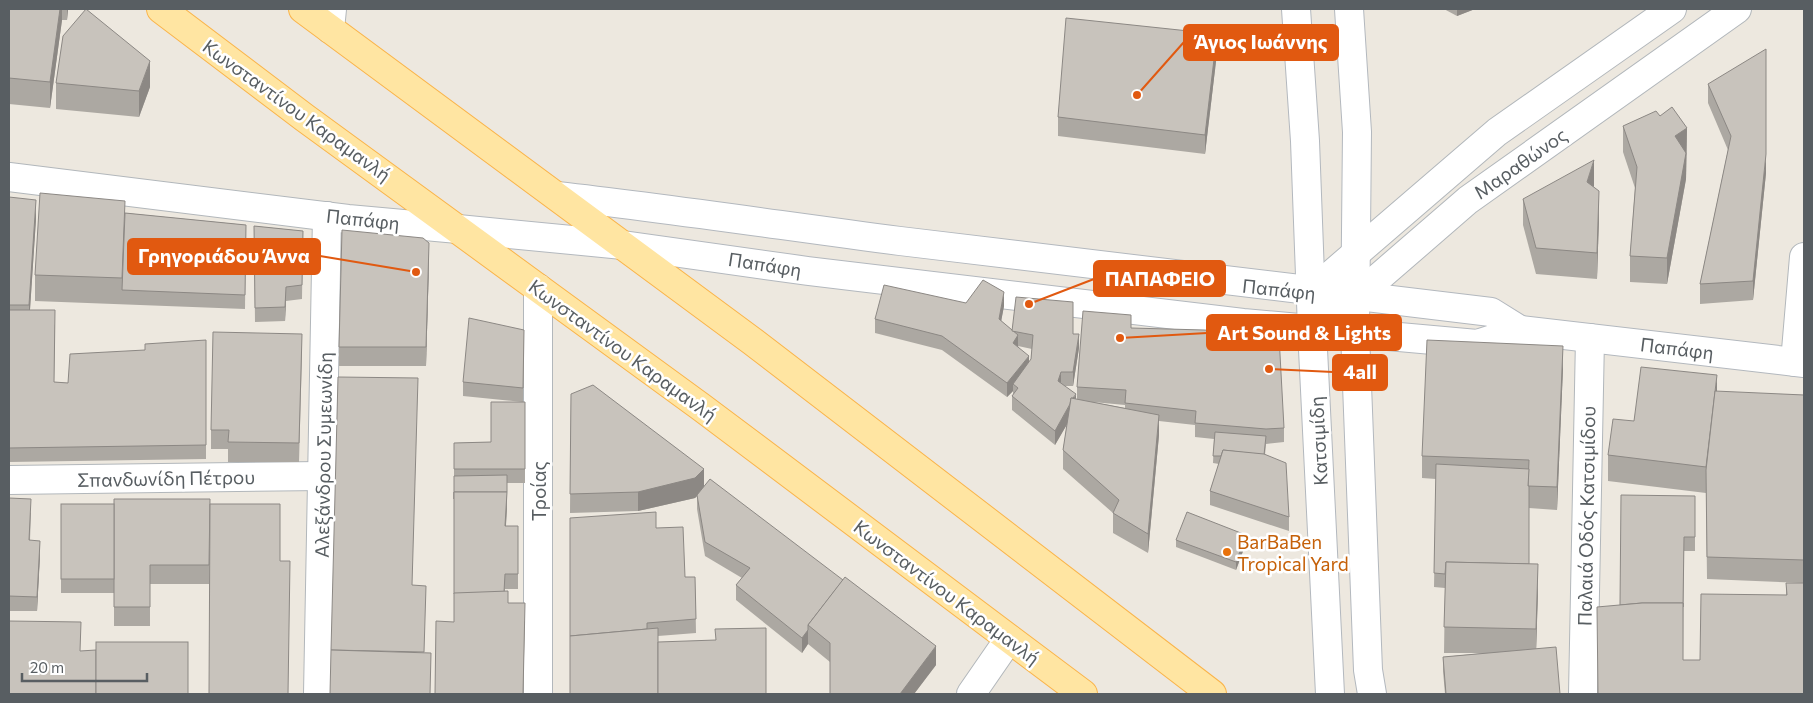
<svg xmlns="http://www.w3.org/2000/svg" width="1813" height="703" viewBox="0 0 1813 703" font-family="Commissioner,sans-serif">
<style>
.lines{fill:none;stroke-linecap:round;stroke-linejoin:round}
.pedestrian-casing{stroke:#b2b7bb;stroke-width:30}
.minor-casing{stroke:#b2b7bb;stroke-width:30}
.tertiary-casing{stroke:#b2b7bb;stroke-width:30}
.secondary-casing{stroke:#b3b8be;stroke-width:30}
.primary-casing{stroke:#fab44a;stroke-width:30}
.pedestrian{stroke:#fff;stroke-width:28}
.minor{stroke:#fff;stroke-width:28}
.tertiary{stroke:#fff;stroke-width:28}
.secondary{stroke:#fff;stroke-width:28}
.primary{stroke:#ffe5a2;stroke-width:28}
.wall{fill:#aca8a2;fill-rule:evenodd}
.shaded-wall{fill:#8c8884}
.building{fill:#c8c3bc;stroke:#8c8884}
.food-dot{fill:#e8710a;stroke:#fff;stroke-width:2}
.labels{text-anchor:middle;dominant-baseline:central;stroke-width:5;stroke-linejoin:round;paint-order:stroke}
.street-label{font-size:19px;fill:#585e62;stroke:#fff}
.food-label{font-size:19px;fill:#c56008;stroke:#fff;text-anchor:start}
.leader{fill:none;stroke:#e15910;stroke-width:2}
.callout-dot{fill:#e15910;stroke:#fff;stroke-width:2}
.callout{fill:#e15910;stroke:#e15910;stroke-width:2}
.callout-label{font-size:20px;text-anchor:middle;font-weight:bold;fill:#fff}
</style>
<rect width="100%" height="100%" fill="#ede8df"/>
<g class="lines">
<defs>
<g id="pedestrian">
<path d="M1795 362 1804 257"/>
<path d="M971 694 1009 639"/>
</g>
<g id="minor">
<path d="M330 29 332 9"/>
<path d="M538 288V694"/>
<path d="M9 480 322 476"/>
<path d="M318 694 327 216"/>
<path d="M1583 694 1590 338"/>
</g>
<g id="tertiary">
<path d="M9 177 348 219 458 229"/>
<path d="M1311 292 1497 132 1672 9"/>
<path d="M1312 329 1356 297 1468 200 1737 9"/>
</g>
<g id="secondary">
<path d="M1296 9 1305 141 1312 329 1330 694"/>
<path d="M1349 9 1357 132 1355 333 1368 670 1372 694"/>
<path d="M557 196C672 209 785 226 900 241 1097 266 1294 290 1491 312L1520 330"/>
<path d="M458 229 623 245 808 271 1243 323 1477 344 1520 330 1804 363"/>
</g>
<g id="primary">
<path d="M161 9 305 118 701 407 1083 694"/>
<path d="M303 9 752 341 1212 694"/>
</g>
</defs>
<use href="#pedestrian" class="pedestrian-casing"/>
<use href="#minor" class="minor-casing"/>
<use href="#tertiary" class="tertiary-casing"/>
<use href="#secondary" class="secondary-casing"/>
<use href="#primary" class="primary-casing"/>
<use href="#pedestrian" class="pedestrian"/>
<use href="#minor" class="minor"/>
<use href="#tertiary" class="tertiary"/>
<use href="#secondary" class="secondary"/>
<use href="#primary" class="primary"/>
</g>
<g class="wall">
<path d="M9 9H68L67 20H62L50 108 9 104Z"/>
<path d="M1444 9H1475L1457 16Z"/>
<path d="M1217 53 1205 154 1058 136V117Z"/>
<path d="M56 83 150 87 139 117 56 109Z"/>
<path d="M1708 84 1766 173 1753 300 1700 304V284L1728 150 1708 103Z"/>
<path d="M1623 126 1687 128 1686 179 1667 284 1630 282V256L1635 188 1623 152Z"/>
<path d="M1594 187 1599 217 1597 279 1536 274 1523 225V199Z"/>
<path d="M9 197 36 219 30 310 55 325 54 382 68 383 145 350 206 340V459L9 462Z"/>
<path d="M125 213 246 225 245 309 35 301V275Z"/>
<path d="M254 226 303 231 302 299 286 301 285 321 255 322Z"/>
<path d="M429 262 426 366H339V347Z"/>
<path d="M966 303 1004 306 1001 321 1012 330 1073 334 1079 348 1073 386H1065L1076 399H1077V387L1131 328 1284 428V442L1266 444 1265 455 1289 517V531L1210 505V491L1219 464 1213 463 1214 439 1195 437V425L1159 421V435L1148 553 1113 533V513L1063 469V450L1067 424 1055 445 1012 410V396L1013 395V391L1007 397 942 350 875 333V319ZM1018 346 1032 349 1031 359 1029 363ZM1093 402 1125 405V408Z"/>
<path d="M524 330 523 402 463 396V382Z"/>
<path d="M302 353 299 462H228V449H211V430Z"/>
<path d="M1563 368 1557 510 1529 508V564L1538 590 1536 649 1560 694H1445L1443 671V657L1483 653H1444L1445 588 1434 587 1436 479 1422 478V456Z"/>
<path d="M1717 392 1804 395V583L1707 579 1706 493 1608 481V455L1634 421Z"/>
<path d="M571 394 704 486 936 665 914 694H830V662L808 644 802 653 736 600V585L742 578 705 556 697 509V496L695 498 638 511 570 513Z"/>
<path d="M525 402V483H507V506L506 526H518V589H505V592L508 603 525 622 523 694H435L454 622V443L491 442Z"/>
<path d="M1695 496V551H1684L1683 660H1700L1786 595V583L1804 694H1598L1620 605Z"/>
<path d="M9 498 31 513 30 540 40 555 37 611H9Z"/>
<path d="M210 499 209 584H150V626H114V593H61V504H114Z"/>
<path d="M656 528 685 577H695L696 633 658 636 570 694Z"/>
<path d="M1176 540 1246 543 1236 570 1176 547Z"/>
</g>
<g class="shaded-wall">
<path d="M60 9H62V20L50 108V82Z"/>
<path d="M67 9H68L67 20Z"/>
<path d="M1457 9H1475L1457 16Z"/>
<path d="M1217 34V53L1205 154V135Z"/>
<path d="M150 61V87L139 117V91Z"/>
<path d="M1687 128 1686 179 1667 284V258L1675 136Z"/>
<path d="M1766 154V173L1753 300V281Z"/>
<path d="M1594 160V186L1587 207V182Z"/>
<path d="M1599 191V217L1597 279V253Z"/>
<path d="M36 200V219L29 324V305Z"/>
<path d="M429 243V262L426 366V347Z"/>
<path d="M286 287V301L285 321V307Z"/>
<path d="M1004 292V306L999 333V319Z"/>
<path d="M1079 334V348L1073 386V372Z"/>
<path d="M1018 335V350L1013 343Z"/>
<path d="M1563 346V368L1557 510V487Z"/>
<path d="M1029 356V370L1013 384V391L1007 397V383Z"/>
<path d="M1061 372V386L1058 381Z"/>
<path d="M1717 375V401L1706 467Z"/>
<path d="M1076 394V409L1055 445V431Z"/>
<path d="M1159 415V435L1148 553V534Z"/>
<path d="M704 469V489L695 498 638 511V492Z"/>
<path d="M507 492V506L505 540V526Z"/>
<path d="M1246 535V543L1236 570V562Z"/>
<path d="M40 541V555L37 611V597Z"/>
<path d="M1538 564V590L1536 655V629Z"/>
<path d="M808 630V644L802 653V638Z"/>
<path d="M936 646V665L914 694H900Z"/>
</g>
<g class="building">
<path d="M9 9H60L50 82 9 78Z"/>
<path d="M86 9 150 61 139 91 56 83 63 36Z"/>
<path d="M1066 18 1217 34 1205 135 1058 117Z"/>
<path d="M1766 49V154L1753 281 1700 284 1731 136 1708 84Z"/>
<path d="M1672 107 1687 128 1675 136 1686 153 1667 258 1630 256 1637 167 1623 126 1656 111 1660 116Z"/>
<path d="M1594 160 1587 182 1599 191 1597 253 1536 248 1523 199Z"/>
<path d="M40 193 125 201 122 278 35 275Z"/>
<path d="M9 197 36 200 29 305H9Z"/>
<path d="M125 213 246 225 245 295 122 290Z"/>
<path d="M254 226 303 231 302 285 286 287 285 307 255 308Z"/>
<path d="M342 230 423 238 429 243 426 347H339Z"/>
<path d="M983 280 1004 292 999 319 1018 335 1013 343 1029 356 1007 383 942 336 875 319 884 285 966 303Z"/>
<path d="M1016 297 1073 302V334H1079L1073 372H1061L1058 381 1076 394 1073 398H1071L1070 404 1055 431 1012 396 1018 388 1013 384 1031 359 1033 335 1012 331Z"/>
<path d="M9 310H55L54 382 68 383 70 354 145 350V344L206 340V445L9 448Z"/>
<path d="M1083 311 1131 315V328L1204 330 1279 336 1284 428 1266 429 1195 423 1196 411 1125 403 1126 390 1077 387Z"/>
<path d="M469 318 524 330 523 388 463 382Z"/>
<path d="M213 332 302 334 299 443 228 442 229 430H211Z"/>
<path d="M1427 340 1563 346 1557 487 1528 486 1529 460 1422 456Z"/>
<path d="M1641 367 1717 375 1706 467 1608 455 1613 419 1634 421Z"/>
<path d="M338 377 418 378 412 585 426 586 424 652 331 650Z"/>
<path d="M593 385 704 469 695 478 638 492 570 494 571 394Z"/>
<path d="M1715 391 1804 395V560L1707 557 1706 470Z"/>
<path d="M1071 398 1159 415 1148 534 1113 513 1119 500 1063 450Z"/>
<path d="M491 402H525V469H454V443L491 442Z"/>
<path d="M1215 432 1266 436 1264 455 1223 450 1221 456H1213Z"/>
<path d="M1223 450 1264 454 1286 463 1289 517 1210 491Z"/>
<path d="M1436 464 1529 469 1528 486H1529V564L1446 562 1445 574 1434 573Z"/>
<path d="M507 475V492H454V499V476Z"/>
<path d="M710 479 843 580 808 625V630L802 638 736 585 750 568 705 542 697 495Z"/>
<path d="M454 492H507L505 526H518V574H505L504 592 454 594Z"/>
<path d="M1621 495 1695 496V537H1684L1683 607V603H1642L1620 605Z"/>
<path d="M9 498 31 499 29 540 40 541 37 597 9 596Z"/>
<path d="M114 499H210L209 565H150V607H114Z"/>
<rect x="61" y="504" width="53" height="75"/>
<path d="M210 504H280V561H290L288 694H209Z"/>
<path d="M656 512V528L683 527 685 577H695L696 619 647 623V629L570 636V518Z"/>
<path d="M1187 512 1246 535 1236 562 1176 540Z"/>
<path d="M1446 562 1538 564 1536 629 1444 627Z"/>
<path d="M845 577 936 646 900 694H830V643L808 625Z"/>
<path d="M1786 583H1804V694H1598L1597 607 1642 603H1683V660H1700L1701 594 1787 595Z"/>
<path d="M508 591V603H525L523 694H435L436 621 454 622V593Z"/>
<path d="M9 621 81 622 80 651 96 650V694H9Z"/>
<path d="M658 628V694H570V636Z"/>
<path d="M766 628V694H658V642L716 640 715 629Z"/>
<rect x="96" y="642" width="92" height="52"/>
<path d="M1556 647 1560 694H1446L1443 657Z"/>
<path d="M331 650 431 653 430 694H330Z"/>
</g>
<circle class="food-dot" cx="1227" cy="552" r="5"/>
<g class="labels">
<g class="street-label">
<text transform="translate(297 110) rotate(36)">Κωνσταντίνου Καραμανλή</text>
<text transform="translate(1520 163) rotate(-35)">Μαραθώνος</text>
<text transform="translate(363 219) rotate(6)">Παπάφη</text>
<text transform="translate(765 264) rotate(9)">Παπάφη</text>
<text transform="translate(1279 289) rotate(6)">Παπάφη</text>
<text transform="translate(1677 348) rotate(7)">Παπάφη</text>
<text transform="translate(623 350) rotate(36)">Κωνσταντίνου Καραμανλή</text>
<text transform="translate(1318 441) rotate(-93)">Κατσιμίδη</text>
<text transform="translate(323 455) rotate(-89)">Αλεξάνδρου Συμεωνίδη</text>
<text transform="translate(166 478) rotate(-1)">Σπανδωνίδη Πέτρου</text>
<text transform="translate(538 491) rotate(-90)">Τροίας</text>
<text transform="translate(1586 516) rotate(-89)">Παλαιά Οδός Κατσιμίδου</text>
<text transform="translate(947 592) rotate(37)">Κωνσταντίνου Καραμανλή</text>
</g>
<g class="food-label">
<text x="1237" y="541">BarBaBen<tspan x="1237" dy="22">Tropical Yard</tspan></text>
</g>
</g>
<path class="leader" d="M1137 95L1184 42M416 272L320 256M1029 304L1094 279M1120 338L1207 333M1269 369L1333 372"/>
<g class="callout-dot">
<circle cx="1137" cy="95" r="5"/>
<circle cx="416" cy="272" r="5"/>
<circle cx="1029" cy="304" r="5"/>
<circle cx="1120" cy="338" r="5"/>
<circle cx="1269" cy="369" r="5"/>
</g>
<g class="callout">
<rect x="1184" y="25" width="154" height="35" rx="5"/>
<rect x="128" y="239" width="192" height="35" rx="5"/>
<rect x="1094" y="261" width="131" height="35" rx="5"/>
<rect x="1207" y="315" width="194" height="35" rx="5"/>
<rect x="1333" y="355" width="54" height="35" rx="5"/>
</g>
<g class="callout-label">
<text x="1261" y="49">Άγιος Ιωάννης</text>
<text x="224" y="263">Γρηγοριάδου Άννα</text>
<text x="1160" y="286">ΠΑΠΑΦΕΙΟ</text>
<text x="1304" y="340">Art Sound &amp; Lights</text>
<text x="1360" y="379">4all</text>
</g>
<rect width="1813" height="703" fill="none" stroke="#585e62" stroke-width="20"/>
<path d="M22 673v8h125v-8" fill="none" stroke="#585e62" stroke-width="2.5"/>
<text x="30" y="673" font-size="15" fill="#585e62" stroke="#ffffff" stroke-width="4" paint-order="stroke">20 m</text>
</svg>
